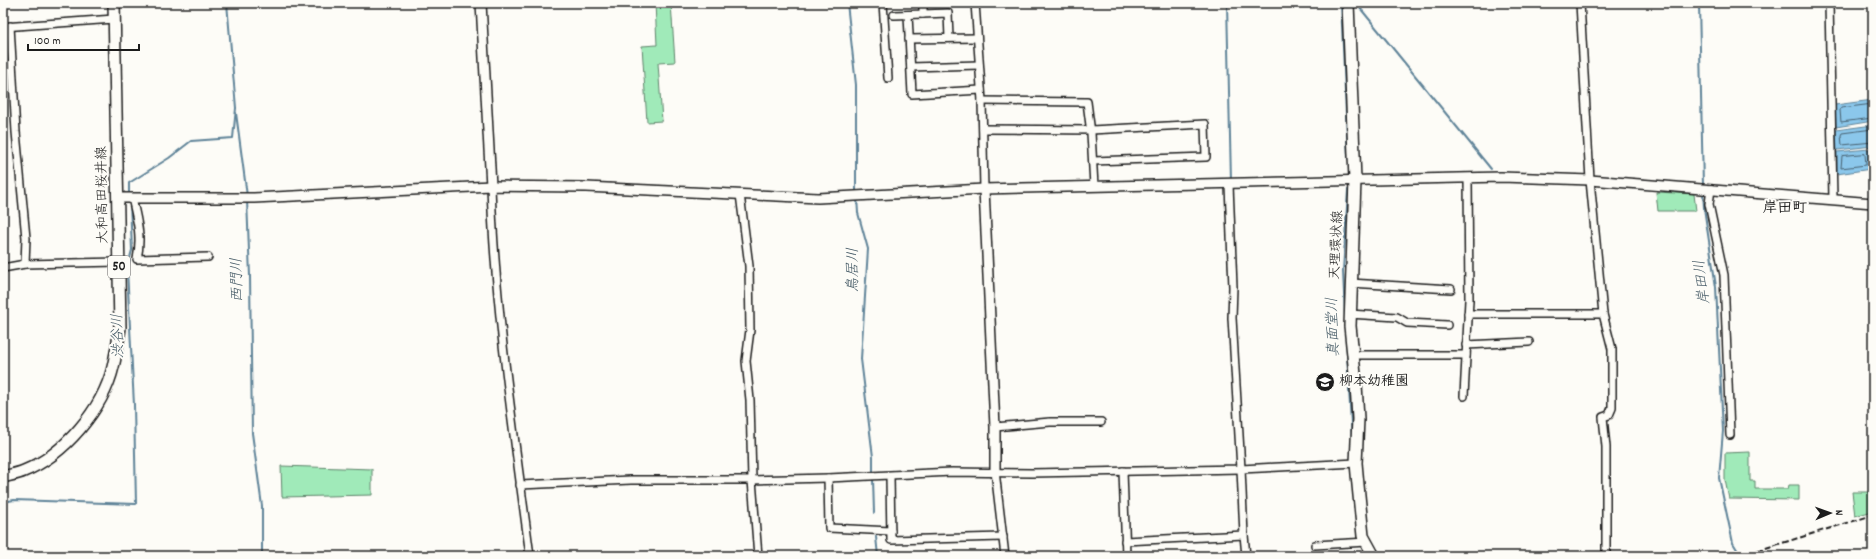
<svg xmlns="http://www.w3.org/2000/svg" width="1876" height="559" viewBox="0 0 1876 559" font-family="Dekko,'Klee One',sans-serif">
<style>
.green{fill:#a0eab9;stroke:#5e836a}
.water{fill:#8bc7eb;stroke:#5f8398}
.lines{fill:none;stroke-linecap:round;stroke-linejoin:round}
.shore{stroke:#48606f;stroke-width:1}
.stream{stroke:#5f8398;stroke-width:2}
.minor-casing{stroke:#1c1c1c;stroke-width:10}
.tertiary-casing{stroke:#1c1c1c;stroke-width:12}
.primary-casing{stroke:#1c1c1c;stroke-width:14}
.minor{stroke:#fdfcf7;stroke-width:7}
.tertiary{stroke:#fdfcf7;stroke-width:9}
.primary{stroke:#fdfcf7;stroke-width:11}
.rail{stroke:#1c1c1c;stroke-width:2;stroke-dasharray:6 3;stroke-linecap:butt}
.labels{text-anchor:middle;dominant-baseline:central;stroke-width:4;stroke-linejoin:round;paint-order:stroke}
.shield{fill:#fdfcf7;stroke:#605f5e;stroke-width:1}
.shield-label{font-size:13px;font-weight:bold;fill:#1c1c1c}
.street-label{font-size:14px;fill:#1c1c1c;stroke:#fdfcf7}
.poi-label{font-size:14px;font-weight:bold;fill:#1c1c1c;stroke:#fdfcf7;text-anchor:start}
.neighbourhood-label{font-size:15px;font-weight:bold;fill:#1c1c1c;stroke:#fdfcf7}
.water-label{font-size:15px;font-style:italic;fill:#435864;stroke:#fdfcf7}
</style>
<rect width="100%" height="100%" fill="#fdfcf7"/>
<filter id="ink" filterUnits="userSpaceOnUse"><feTurbulence type="fractalNoise" baseFrequency=".025" numOctaves="2"/><feDisplacementMap in="SourceGraphic" scale="8" xChannelSelector="R" yChannelSelector="G"/><feConvolveMatrix kernelMatrix="1 2 1 2 8 2 1 2 1" color-interpolation-filters="sRGB"/></filter>
<g filter="url(#ink)">
<g class="green">
<path d="M655 3H671L675 62 658 63 662 121 647 122 642 46 657 45Z"/>
<path d="M1656 192 1694 194 1696 211H1658Z"/>
<path d="M1750 452V481H1755V489H1788L1789 485H1799V500L1729 499 1725 480V453Z"/>
<path d="M281 466 372 469V495L282 497Z"/>
<path d="M1852 492H1873V511L1855 516Z"/>
</g>
<g class="water">
<path d="M1873 100V121L1836 127 1835 105Z"/>
<path d="M1873 125V146L1837 150 1836 130Z"/>
<path d="M1869 149 1871 169 1837 174V152Z"/>
</g>
<g class="lines">
<g class="shore">
<path d="M1873 104 1841 108 1840 110 1841 122 1873 118"/>
<path d="M1873 129 1842 133 1841 135 1842 145 1873 142"/>
<path d="M1865 154 1866 165 1841 168 1842 156Z"/>
</g>
<g class="stream">
<path d="M227 3 236 108"/>
<path d="M847 3 856 85V194"/>
<path d="M1227 3 1231 181"/>
<path d="M1341 3 1348 159"/>
<path d="M1356 3 1491 169"/>
<path d="M1699 3 1703 186"/>
<path d="M236 113 247 196"/>
<path d="M1703 192 1704 208 1716 287 1723 431 1719 478 1733 543 1741 556"/>
<path d="M129 196V183L169 158 191 141 233 138 236 108"/>
<path d="M857 198 858 213 868 249 861 359 873 457V474"/>
<path d="M247 200 250 276 252 433 262 506V556"/>
<path d="M1345 317 1343 271 1348 190"/>
<path d="M1346 336 1352 441"/>
<path d="M873 478 874 513"/>
<path d="M3 502 14 500 136 504 134 405 127 269 132 250 130 202"/>
<path d="M876 537 878 556"/>
</g>
<defs>
<g id="minor">
<path d="M883 3 888 78"/>
<path d="M975 3 982 101 984 189"/>
<path d="M1580 3 1590 180 1603 314 1612 349V408L1609 415 1603 417 1606 447V556"/>
<path d="M1829 3 1833 199"/>
<path d="M923 14 948 13 949 38"/>
<path d="M894 15 923 14V3"/>
<path d="M908 15 912 94 981 90"/>
<path d="M10 26 16 132 26 238 25 264"/>
<path d="M3 27 114 19"/>
<path d="M909 39 977 38"/>
<path d="M911 67 979 65"/>
<path d="M982 101 1087 102 1091 133 1094 186"/>
<path d="M983 129 1091 130 1205 124 1206 157 1093 161"/>
<path d="M1229 185 1233 287 1232 318 1241 469 1244 535 1246 556"/>
<path d="M491 186C495 310 514 433 530 556"/>
<path d="M1711 189 1709 204 1724 275 1730 435"/>
<path d="M740 194 749 266 750 330 746 361 750 400 752 480 758 556"/>
<path d="M132 198C137 219 142 237 137 259L208 257"/>
<path d="M3 268 25 264 119 262"/>
<path d="M1350 283 1451 289"/>
<path d="M1349 314 1397 317 1407 323 1447 325"/>
<path d="M1468 314H1603"/>
<path d="M1466 345 1529 342"/>
<path d="M1352 355H1466"/>
<path d="M1464 396 1469 300 1468 178"/>
<path d="M995 427 1050 422H1101"/>
<path d="M995 471 1005 556"/>
<path d="M1123 471 1126 556"/>
<path d="M890 476 891 540 1003 537"/>
<path d="M828 478 829 528 891 531"/>
<path d="M520 485 631 480H752L828 478 952 472 1032 473 1241 469 1356 463"/>
<path d="M1125 541 1244 535"/>
<path d="M1315 545 1367 542"/>
</g>
<g id="tertiary">
<path d="M481 3 491 186"/>
<path d="M984 189 995 427V471"/>
<path d="M118 198H254L491 186 586 187 818 198 984 189 1501 177 1590 180 1873 203"/>
</g>
<g id="primary">
<path d="M1348 3 1355 180 1350 326 1356 384 1358 419 1356 463 1358 485 1363 536 1374 556"/>
<path d="M3 477C10 475 17 474 24 471 64 455 103 409 113 367 116 355 118 341 120 328L114 3"/>
</g>
</defs>
<use href="#minor" class="minor-casing"/>
<use href="#tertiary" class="tertiary-casing"/>
<use href="#primary" class="primary-casing"/>
<use href="#minor" class="minor"/>
<use href="#tertiary" class="tertiary"/>
<use href="#primary" class="primary"/>
<path class="rail" d="M1740 556 1873 515"/>
</g>
</g>
<defs>
<symbol id="school-disc" viewBox="-11 -11 22 22"><circle r="9.5" fill="#1c1c1c" stroke="#fdfcf7"/><path d="M0-5L7-2L0 1L-7-2ZM-4 1L0 2.5L4 1V4Q0 6-4 4Z" fill="#fff"/></symbol>
</defs>
<g fill-rule="evenodd">
<use href="#school-disc" x="1314" y="371" width="22" height="22"/>
</g>
<g class="labels">
<rect class="shield" x="108" y="256" width="22" height="22" rx="3"/>
<g class="shield-label">
<text x="119" y="267">50</text>
</g>
<g class="street-label">
<text transform="translate(103 195) rotate(-91)">大和高田桜井線</text>
<text transform="translate(1337 245) rotate(-87)">天理環状線</text>
</g>
<g class="poi-label">
<text x="1339" y="382">柳本幼稚園</text>
</g>
<g class="neighbourhood-label">
<text x="1785" y="209">岸田町</text>
</g>
<g class="water-label">
<text transform="translate(854 270) rotate(-90)">鳥居川</text>
<text transform="translate(238 280) rotate(-91)">西門川</text>
<text transform="translate(1703 282) rotate(-97)">岸田川</text>
<text transform="translate(1334 327) rotate(-92)">真面堂川</text>
<text transform="translate(119 336) rotate(-92)">渋谷川</text>
</g>
</g>
<rect width="1876" height="559" fill="none" stroke="#fdfcf7" stroke-width="16"/>
<rect x="8" y="8" width="1860" height="543" fill="none" stroke="#1c1c1c" stroke-width="1.5" filter="url(#ink)"/>
<g transform="translate(1830 513) rotate(88)" stroke="#fdfcf7" stroke-width="3" paint-order="stroke">
<path d="M0-3L7 15L0 10L-7 15Z" fill="#1c1c1c"/>
<text y="-6" font-size="11" font-weight="bold" text-anchor="middle" fill="#1c1c1c">N</text>
</g>
<path d="M28 44v6h111v-6" fill="none" stroke="#1c1c1c" stroke-width="2"/>
<text x="34" y="44" font-size="12" fill="#1c1c1c" stroke="#fdfcf7" stroke-width="3" paint-order="stroke">100 m</text>
</svg>
